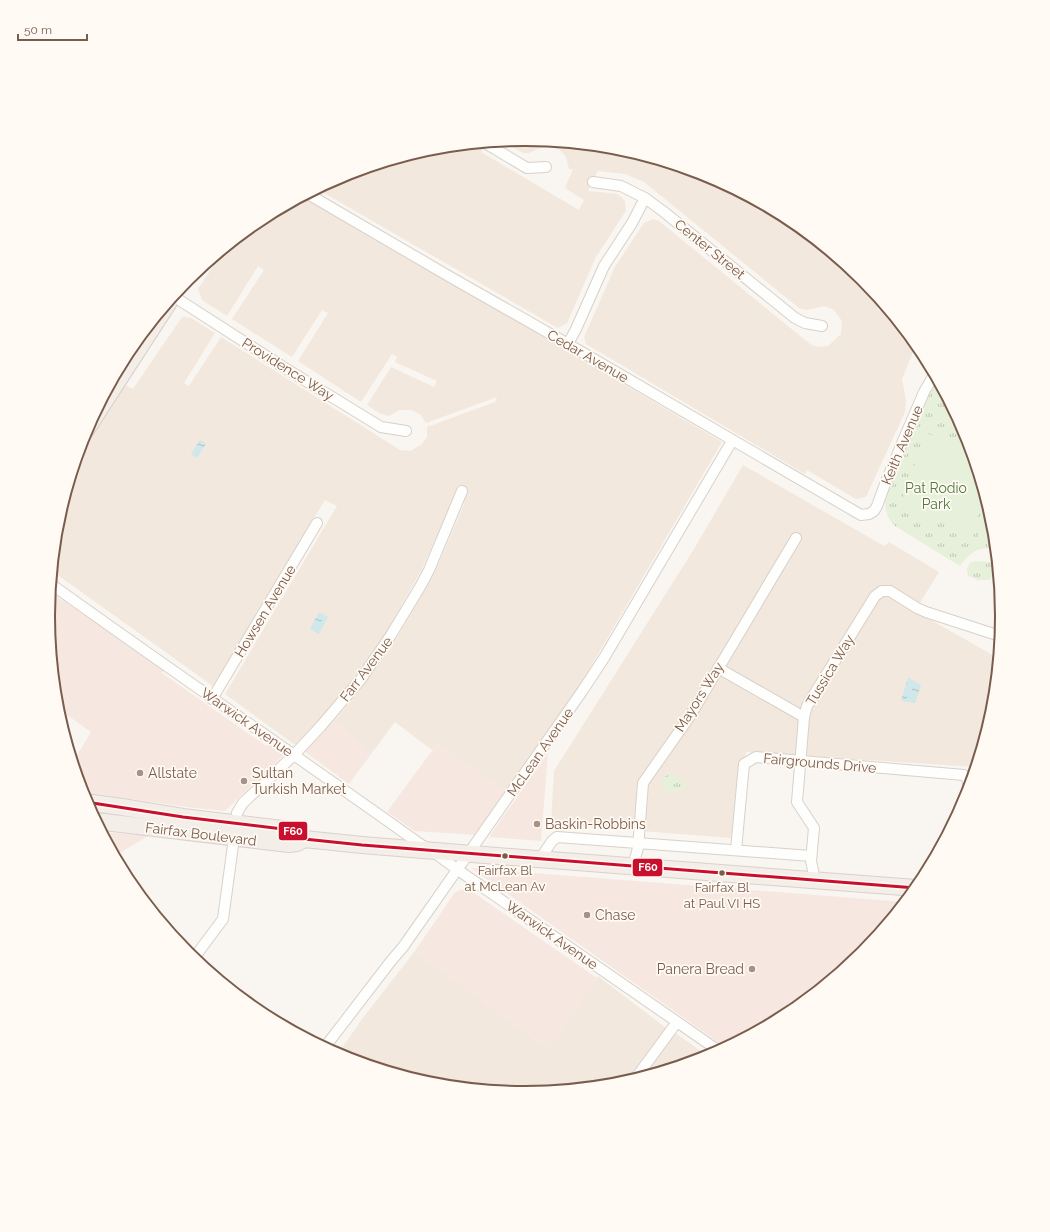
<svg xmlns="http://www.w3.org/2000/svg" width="1050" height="1232" viewBox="0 0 1050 1232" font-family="Raleway,sans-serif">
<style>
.residential{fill:#f2e8de}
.commercial{fill:#f6e8e1}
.park{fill:url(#park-tufts)}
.garden{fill:#e7f0db}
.water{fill:url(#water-ripples)}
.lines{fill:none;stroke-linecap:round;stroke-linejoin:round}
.street-casing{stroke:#d7d1cb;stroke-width:12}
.primary-casing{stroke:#dad1cc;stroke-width:18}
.street{stroke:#fefefd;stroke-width:10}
.primary{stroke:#f3eee8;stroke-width:16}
.bus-1-casing{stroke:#fffaf3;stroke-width:6}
.bus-1{stroke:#c8102e;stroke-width:3}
.poi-dot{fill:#a69286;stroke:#fffaf3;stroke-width:1.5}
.bus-dot{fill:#7a5c4d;stroke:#fffaf3;stroke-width:1.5}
.labels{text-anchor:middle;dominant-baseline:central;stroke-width:3.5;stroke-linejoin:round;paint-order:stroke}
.bus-label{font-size:13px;fill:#7a5c4d;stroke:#fffaf3}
.street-label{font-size:14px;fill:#7a5c4d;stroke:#fffaf3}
.park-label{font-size:14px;fill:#537a41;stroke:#fffaf3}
.poi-label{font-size:14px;fill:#7a5c4d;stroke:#fffaf3;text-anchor:start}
.rim{fill:none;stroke:#7a5c4d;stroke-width:2}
.line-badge{stroke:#fffaf3;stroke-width:1.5}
.badge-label{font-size:11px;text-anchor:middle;font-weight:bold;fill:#fff}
</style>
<defs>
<pattern id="park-tufts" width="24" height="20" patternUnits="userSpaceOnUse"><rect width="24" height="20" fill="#e7f0db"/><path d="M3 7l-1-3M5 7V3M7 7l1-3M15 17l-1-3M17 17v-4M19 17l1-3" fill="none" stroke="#c0c6b4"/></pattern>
<pattern id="water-ripples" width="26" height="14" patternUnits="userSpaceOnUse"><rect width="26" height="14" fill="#d0e8ea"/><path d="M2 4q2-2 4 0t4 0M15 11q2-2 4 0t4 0" fill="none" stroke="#aebfc0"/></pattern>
</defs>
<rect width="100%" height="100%" fill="#f9f5f0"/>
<g class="residential">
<path d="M525 139 618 148 708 175 790 220 862 279 881 301 877 309 893 316 916 345 902 379 906 400 905 412 866 497 856 499 807 470 805 474 586 344 584 337 615 267 644 223 653 219 659 221 810 344 817 347 828 346 841 334 842 321 834 310 824 306 806 310 799 308 644 182 625 174 598 171 588 191 618 194 625 201 626 211 596 257 567 323 558 328 317 189 343 175 432 148 476 144 483 148 481 152 579 210 584 200 565 188 573 169H569L566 157 559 149 545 146 529 153H523L502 141Z"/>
<path d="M303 196 722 442 573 697 506 792 437 744 432 750 395 722 371 754 334 721 357 694 390 649 417 604 438 565 465 502 455 496 421 571 387 631 351 682 314 728 295 745 225 694 337 506 325 500 213 686 52 571 57 523 75 463 123 384 133 389 182 317 191 318 215 333 184 383 189 386 221 337 400 450 410 451 421 445 427 437V427L495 402 497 397 426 423 420 414 411 410H400L389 416 381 414 367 405 391 367 434 387 437 381 395 362 397 357 392 354 361 402 298 361 328 313 322 310 292 357 232 319 264 270 258 266 227 316 202 300 198 289 225 248 260 219Z"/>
<path d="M743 465 884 546 889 542 939 572 915 611 998 658 993 709 975 767 746 752 731 838 551 824 554 771 694 549Z"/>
<path d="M415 951 548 1049 598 976 666 1028 626 1081 618 1084 525 1093 432 1084 342 1057 338 1054 362 1019Z"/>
<path d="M675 1033 708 1056 644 1076Z"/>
</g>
<g class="commercial">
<path d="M50 592 165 669 162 673 266 746 269 743 285 754 225 811 186 807 82 792 73 762 91 732 57 708 48 616Z"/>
<path d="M334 721 371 754 349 784 304 751Z"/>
<path d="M437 744 506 792 475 835 415 831 387 812Z"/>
<path d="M548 753 541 841 489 837Z"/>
<path d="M102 832 148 836 115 856Z"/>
<path d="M471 868 905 902 862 953 790 1013 725 1047Z"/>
<path d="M467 888 597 978 548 1049 415 951 455 892Z"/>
</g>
<g class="park">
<path d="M937 380 966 434 993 523 996 550C979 545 969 553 960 566L895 526C885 516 885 508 885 494L929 392Z"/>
<path d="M975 561 993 562 995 571 990 580H978L968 576 967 569 970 563Z"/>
<path d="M670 774 679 777 687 786C680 792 670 795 662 788V778Z"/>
</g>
<g class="garden">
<path d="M926 433C930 435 936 436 940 438 963 449 980 474 980 499 980 510 976 522 973 532L905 510 901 503Z"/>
<path d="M987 502 993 523 995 544 978 543C977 528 980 516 987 502Z"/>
</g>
<g class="water">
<path d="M200 440 206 444 197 458 191 454Z"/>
<path d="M319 612 328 617 319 634 310 629Z"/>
<path d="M908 677 921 685 915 703 901 701Z"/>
</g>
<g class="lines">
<defs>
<g id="street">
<path d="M485 143 527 168 546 167"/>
<path d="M593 182 621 186 645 198 664 212 795 318 805 323 822 326"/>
<path d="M308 194 452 278 568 344 861 515 869 514 874 511 877 506 885 484 903 441 924 392 934 375"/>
<path d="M173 296 288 370 381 427 406 431"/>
<path d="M568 344 576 329 604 266 632 223 645 198"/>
<path d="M51 584C173 672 297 756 420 844L432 851 458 870 719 1051"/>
<path d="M718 668 804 717"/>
<path d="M212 699 317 523"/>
<path d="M236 823 237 813 243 803 294 755 321 726 361 679 391 635 420 587 429 570 462 491"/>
<path d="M736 850 744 764 756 757 964 775C970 780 968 787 967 794"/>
<path d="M540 859 552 841 557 837 811 856"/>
<path d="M633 866 638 848 643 783 690 716 796 538"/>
<path d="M815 880 811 861 814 828 797 802 804 717 807 706 875 596 882 591H890L917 608 926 612 1000 636"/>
<path d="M194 958 223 919 234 838"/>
<path d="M325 1047 391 961 403 947 583 690 604 658 732 441"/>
<path d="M635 1079 677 1022"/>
</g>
<g id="primary">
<path d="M86 430 169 302"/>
<path d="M86 802 122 807 183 817 291 830 298 833 304 839"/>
<path d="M96 821 289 844 297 843 304 839 362 845 497 856 916 888"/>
</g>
</defs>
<use href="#street" class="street-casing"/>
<use href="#primary" class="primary-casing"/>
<use href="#street" class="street"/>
<use href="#primary" class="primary"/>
<defs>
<path id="bus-1" d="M86 802 183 817 291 830 298 833 304 839 362 845 916 888"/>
</defs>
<use href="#bus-1" class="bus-1-casing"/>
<use href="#bus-1" class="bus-1"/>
</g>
<g class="poi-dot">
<circle cx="140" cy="773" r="4"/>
<circle cx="244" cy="781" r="4"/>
<circle cx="537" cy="824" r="4"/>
<circle cx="587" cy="915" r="4"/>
<circle cx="752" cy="969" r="4"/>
</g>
<g class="bus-dot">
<circle cx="505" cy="856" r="3.5"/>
<circle cx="722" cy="873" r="3.5"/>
</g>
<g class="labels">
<g class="bus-label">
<text x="505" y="870">Fairfax Bl<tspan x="505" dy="16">at McLean Av</tspan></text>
<text x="722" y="887">Fairfax Bl<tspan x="722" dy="16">at Paul VI HS</tspan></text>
</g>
<g class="street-label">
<text transform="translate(710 249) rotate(39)">Center Street</text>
<text transform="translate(588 356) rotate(30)">Cedar Avenue</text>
<text transform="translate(288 369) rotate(32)">Providence Way</text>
<text transform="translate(902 445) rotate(-67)">Keith Avenue</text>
<text transform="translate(265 611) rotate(-59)">Howsen Avenue</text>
<text transform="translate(366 669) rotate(-53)">Farr Avenue</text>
<text transform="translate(830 670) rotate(-59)">Tussica Way</text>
<text transform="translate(699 697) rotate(-58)">Mayors Way</text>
<text transform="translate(247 722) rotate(35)">Warwick Avenue</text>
<text transform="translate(540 752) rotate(-55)">McLean Avenue</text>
<text transform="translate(820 763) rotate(5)">Fairgrounds Drive</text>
<text transform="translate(201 834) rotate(7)">Fairfax Boulevard</text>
<text transform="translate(552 935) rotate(35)">Warwick Avenue</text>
</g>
<g class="park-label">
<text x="936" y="488">Pat Rodio<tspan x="936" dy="16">Park</tspan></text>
</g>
<g class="poi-label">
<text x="148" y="773">Allstate</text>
<text x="252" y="773">Sultan<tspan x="252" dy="16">Turkish Market</tspan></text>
<text x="545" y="824">Baskin-Robbins</text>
<text x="595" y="915">Chase</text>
<text x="744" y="969" text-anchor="end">Panera Bread</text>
</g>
</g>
<path d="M0 0H1050V1232H0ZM55 616a470 470 0 1 1 940 0a470 470 0 1 1-940 0Z" fill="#fffaf3" fill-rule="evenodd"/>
<path class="rim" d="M55 616a470 470 0 1 1 940 0a470 470 0 1 1-940 0Z"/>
<g class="line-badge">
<rect x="278" y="821" width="30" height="20" rx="4" fill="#c8102e"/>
<rect x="632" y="858" width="31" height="19" rx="4" fill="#c8102e"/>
</g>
<g class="badge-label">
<text x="293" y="835">F60</text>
<text x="648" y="871">F60</text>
</g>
<path d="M18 34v6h69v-6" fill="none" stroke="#7a5c4d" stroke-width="2"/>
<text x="24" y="34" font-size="12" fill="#7a5c4d" stroke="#fffaf3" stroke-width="3" paint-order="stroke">50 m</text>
</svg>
